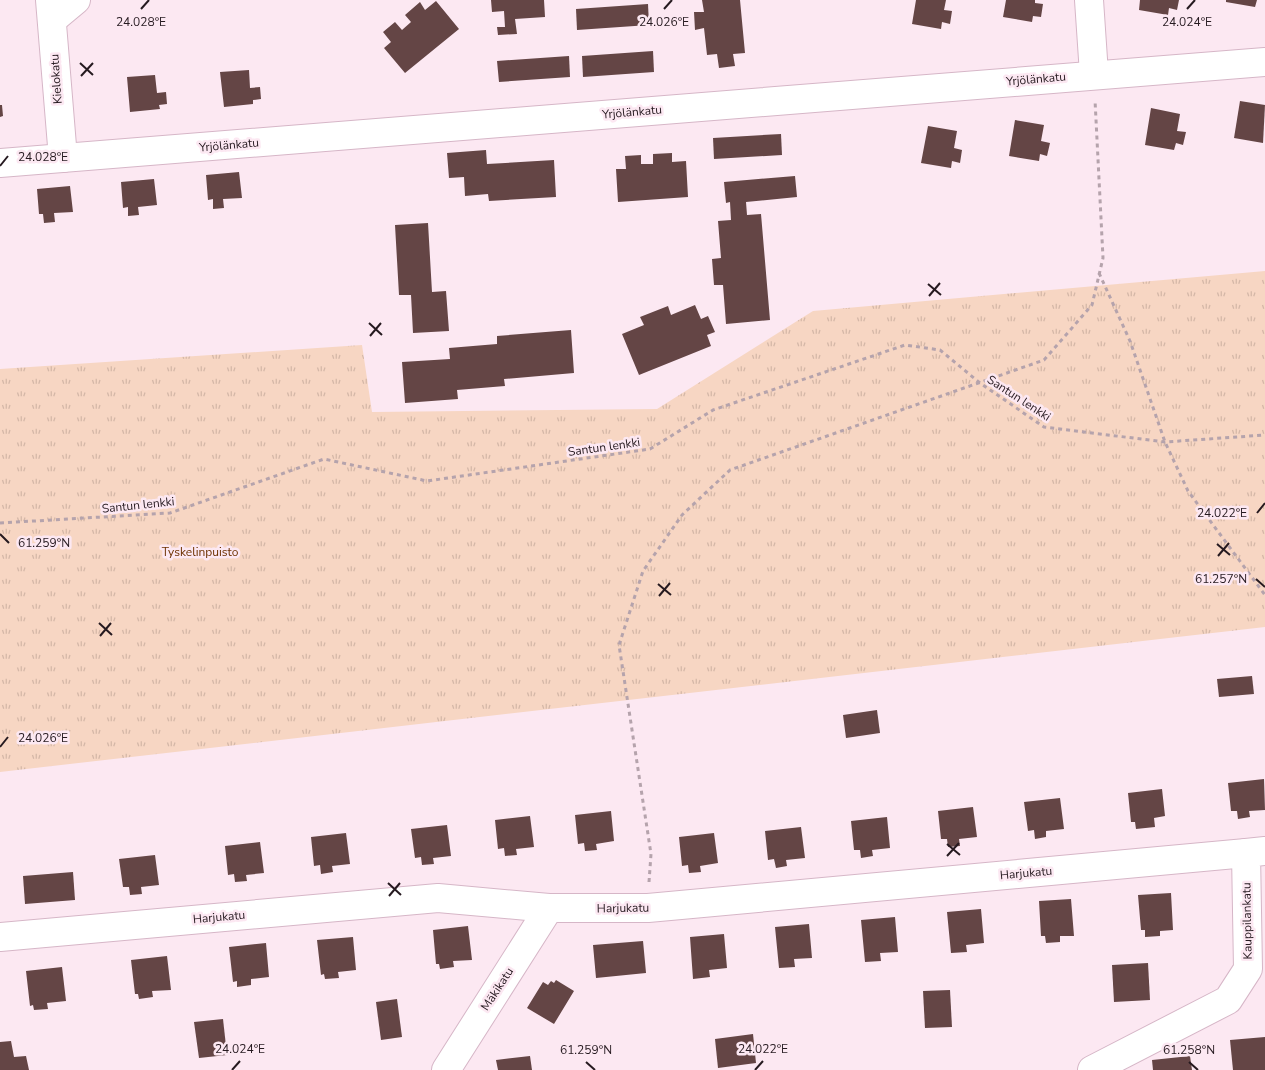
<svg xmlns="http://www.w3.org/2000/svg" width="1265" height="1070" viewBox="0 0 1265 1070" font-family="'Nunito Sans',sans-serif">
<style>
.park{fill:url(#park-tufts)}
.building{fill:#644545}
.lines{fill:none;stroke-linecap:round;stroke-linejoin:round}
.minor-casing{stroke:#d6b6c7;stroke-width:30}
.path{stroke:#b5a3ac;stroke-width:3;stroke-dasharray:4 4;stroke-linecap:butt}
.minor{stroke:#fff;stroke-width:28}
.ticks{fill:none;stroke:#261a20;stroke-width:2}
.labels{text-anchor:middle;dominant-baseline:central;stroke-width:5;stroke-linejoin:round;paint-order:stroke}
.street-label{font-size:12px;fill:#261a20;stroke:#fce8f2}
.park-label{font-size:12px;fill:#6d3100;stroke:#fce8f2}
.ticks-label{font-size:12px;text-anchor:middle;fill:#261a20;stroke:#fce8f2;stroke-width:5;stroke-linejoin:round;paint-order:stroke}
</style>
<defs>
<pattern id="park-tufts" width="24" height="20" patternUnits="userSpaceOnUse" patternTransform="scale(1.25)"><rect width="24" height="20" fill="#f7d6c3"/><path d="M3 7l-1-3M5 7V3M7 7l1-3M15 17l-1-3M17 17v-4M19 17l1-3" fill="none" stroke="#d4b7a7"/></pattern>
</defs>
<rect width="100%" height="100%" fill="#fce8f2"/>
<path class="park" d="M1265 271V627L0 772V369L362 345 372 412 657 409 813 311Z"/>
<g class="building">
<path d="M491 0H544L545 17 515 19 517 34 498 35 497 27H505L504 11 492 12Z"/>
<path d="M702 0H740L745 53 733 54 735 66 719 68 717 54 707 55 704 28 695 30 694 12H704Z"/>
<path d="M916 0H946L944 10 952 11 950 24 942 22 941 29 912 24Z"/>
<path d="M1006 0H1035V3L1043 4 1041 17 1033 16 1032 22 1003 17Z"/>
<path d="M1140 0H1179L1177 10 1169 8 1168 15 1139 10Z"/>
<path d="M1226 0H1257L1255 7 1226 2Z"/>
<path d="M436 1 459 29 405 73 384 48 391 42 383 32 395 22 402 30 411 22 405 15 420 2 425 10Z"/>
<path d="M648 4 649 25 577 30 576 9Z"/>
<path d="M653 51 654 72 583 77 582 56Z"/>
<path d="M569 56 570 77 499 82 497 61Z"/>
<path d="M249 70 250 88 260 87 261 99 253 100V104L224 107 220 72Z"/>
<path d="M155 75 157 93 166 92 167 104 159 105 160 109 130 112 127 77Z"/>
<path d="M1240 101 1265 105 1263 143 1234 138Z"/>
<path d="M0 105H2L3 116 0 117Z"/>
<path d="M1151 108 1180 114 1177 131 1186 132 1183 145 1176 143 1174 150 1145 145Z"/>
<path d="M1015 120 1044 125 1041 141 1050 143 1047 156 1040 154 1039 161 1009 156Z"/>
<path d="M928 126 957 131 954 148 962 150 960 163 952 161 951 168 921 163Z"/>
<path d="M781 134 782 155 714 159 713 138Z"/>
<path d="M486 150 487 164 554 160 556 197 489 201 488 194 465 196 464 177 449 178 447 153Z"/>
<path d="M672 153V162L686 161 688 197 618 202 616 169H626L625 156 641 155V164H653V154Z"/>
<path d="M239 172 242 198 223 199 224 208 213 209V199L208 200 206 175Z"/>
<path d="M795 176 797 197 746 202 747 215 761 214 770 320 726 324 723 285H714L712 259 721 258 718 221 731 220 730 202 726 203 724 182Z"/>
<path d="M154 179 157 205 138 207 139 215 128 216V207L123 208 121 182Z"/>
<path d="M70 186 73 212 54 213 55 222 44 223 43 214H39L37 189Z"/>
<path d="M428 223 432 292 446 291 449 331 413 333 411 295H399L395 225Z"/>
<path d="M695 305 701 319 708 316 715 332 707 335 711 346 639 375 622 334 644 325 640 317 668 306 671 315Z"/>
<path d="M571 330 574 373 504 379 505 386 457 390 458 399 405 403 402 362 450 359 449 348 497 344V336Z"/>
<path d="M1252 676 1254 694 1219 697 1217 679Z"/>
<path d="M877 710 880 733 846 738 843 715Z"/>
<path d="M1264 779 1265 810 1249 811 1250 817 1238 819 1237 811H1231L1228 783Z"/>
<path d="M1162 789 1165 816 1154 818 1155 827 1136 829 1135 822H1131L1128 793Z"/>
<path d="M1060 798 1064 829 1046 831V837L1035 839 1034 830 1028 831 1024 802Z"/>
<path d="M973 807 977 837 959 839 960 846 948 847 947 839H941L938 811Z"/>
<path d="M611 811 614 841 596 844 597 850 585 851 584 843 578 844 575 815Z"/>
<path d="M530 816 534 847 516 849 517 855 505 856 504 848 498 849 495 820Z"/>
<path d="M887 817 890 848 872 850 873 856 861 858 860 850H854L851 821Z"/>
<path d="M447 825 451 856 433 858 434 864 422 865 421 857 415 858 411 829Z"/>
<path d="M801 827 805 858 786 860 787 866 776 868 774 859 768 860 765 831Z"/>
<path d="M346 833 350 864 332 866 333 872 321 874 320 865 314 866 311 837Z"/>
<path d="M714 833 718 863 700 866 701 872 689 873 688 865 682 866 679 837Z"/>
<path d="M260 842 264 873 246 875 247 881 235 882 234 874 228 875 225 846Z"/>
<path d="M155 855 159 885 141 887 142 894 130 895 129 887H123L119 859Z"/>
<path d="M73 872 75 900 25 904 23 876Z"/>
<path d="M1171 893 1173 930 1160 931V936L1145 937V930H1141L1138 895Z"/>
<path d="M1071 899 1074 936H1060V942L1046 943 1045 936H1041L1039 901Z"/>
<path d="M981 909 984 943 966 945 967 952 951 953 947 912Z"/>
<path d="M895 917 898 952 880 953 881 961 865 962 861 920Z"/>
<path d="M809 924 812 958 794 959 795 967 779 968 775 927Z"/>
<path d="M468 926 472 960 453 961 454 967 440 969 439 964H436L433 930Z"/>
<path d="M724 934 727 968 709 970 710 977 693 979 690 937Z"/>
<path d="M353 937 356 970 338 972 339 978 325 979 324 974 321 975 317 940Z"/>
<path d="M643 941 646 973 596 978 593 945Z"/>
<path d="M266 943 269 977 251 979V985L237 987V981L233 982 229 947Z"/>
<path d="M167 956 171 990 152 991 153 997 139 999 138 994H135L131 960Z"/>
<path d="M1148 963 1150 1000 1114 1002 1112 965Z"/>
<path d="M62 967 66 1001 47 1003 48 1009 34 1010 33 1005 30 1006 26 971Z"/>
<path d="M556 980 574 991 554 1024 527 1008 543 982 548 985 551 981 554 983Z"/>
<path d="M950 990 952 1027 925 1028 923 991Z"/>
<path d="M397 999 402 1037 381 1040 376 1002Z"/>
<path d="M223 1019 227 1055 199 1058 194 1022Z"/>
<path d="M753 1034 756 1063 718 1068 715 1039Z"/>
<path d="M1265 1037V1070H1233L1230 1040Z"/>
<path d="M11 1041 14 1057 26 1056 29 1070H0V1042Z"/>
<path d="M530 1056 532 1070H498L496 1060Z"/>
<path d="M1190 1056 1192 1070H1153L1152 1060Z"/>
</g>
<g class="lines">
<defs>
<g id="minor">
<path d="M50 0 63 158"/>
<path d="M1089 0 1094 74"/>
<path d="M52 20 76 0"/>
<path d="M0 163 1265 62"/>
<path d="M0 937 438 898 549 908H648L1246 853"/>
<path d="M446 1070 549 908"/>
<path d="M1092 1070 1228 1000 1248 969 1246 853 1265 851"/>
</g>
</defs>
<use href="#minor" class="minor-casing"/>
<g class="path">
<path d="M1099 273 1130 341 1165 442 1188 491 1265 595"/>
<path d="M0 523 170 513 324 459 427 481 650 449 713 410 905 345 940 350 980 383 1044 427 1165 442 1265 435"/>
<path d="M649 882 651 854 619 645 643 571 682 515 730 470 1044 360 1092 305 1103 258 1095 100"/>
</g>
<use href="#minor" class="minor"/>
</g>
<path class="ticks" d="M141 9 149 0M664 9 672 0M1187 9 1195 0M80 63 93 75M81 76 93 63M0 166 8 156M928 284 941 295M929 296 940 283M369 323 382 335M370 336 381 323M1257 513 1265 503M0 534 9 543M1217 544 1230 555M1218 556 1229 543M1256 579 1265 587M658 584 671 595M659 596 670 583M99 623 112 635M100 636 111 623M0 747 8 737M947 844 960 855M947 856 959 843M388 883 401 895M389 896 400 883M586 1062 595 1070M1189 1062 1198 1070M232 1070 240 1061M755 1070 763 1061"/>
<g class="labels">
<g class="street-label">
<text transform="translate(56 79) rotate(-94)">Kielokatu</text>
<text transform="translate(1036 79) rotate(-5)">Yrjölänkatu</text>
<text transform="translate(632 112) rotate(-5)">Yrjölänkatu</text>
<text transform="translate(229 145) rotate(-5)">Yrjölänkatu</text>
<text transform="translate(1019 398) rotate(33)">Santun lenkki</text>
<text transform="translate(604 447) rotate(-8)">Santun lenkki</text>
<text transform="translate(138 505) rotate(-6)">Santun lenkki</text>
<text transform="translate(1026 873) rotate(-5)">Harjukatu</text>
<text transform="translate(623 908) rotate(-1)">Harjukatu</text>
<text transform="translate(219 917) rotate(-5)">Harjukatu</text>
<text transform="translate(1247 921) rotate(-91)">Kauppilankatu</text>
<text transform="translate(497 989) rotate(-57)">Mäkikatu</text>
</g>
<g class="park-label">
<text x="200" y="552">Tyskelinpuisto</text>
</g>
</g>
<g class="ticks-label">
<text x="664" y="26">24.026°E</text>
<text x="141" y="26">24.028°E</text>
<text x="1187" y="26">24.024°E</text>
<text x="43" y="161">24.028°E</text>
<text x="1222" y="517">24.022°E</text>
<text x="44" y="547">61.259°N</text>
<text x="1221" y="583">61.257°N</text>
<text x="43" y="742">24.026°E</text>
<text x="240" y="1053">24.024°E</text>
<text x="763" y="1053">24.022°E</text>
<text x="586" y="1054">61.259°N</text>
<text x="1189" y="1054">61.258°N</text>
</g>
</svg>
